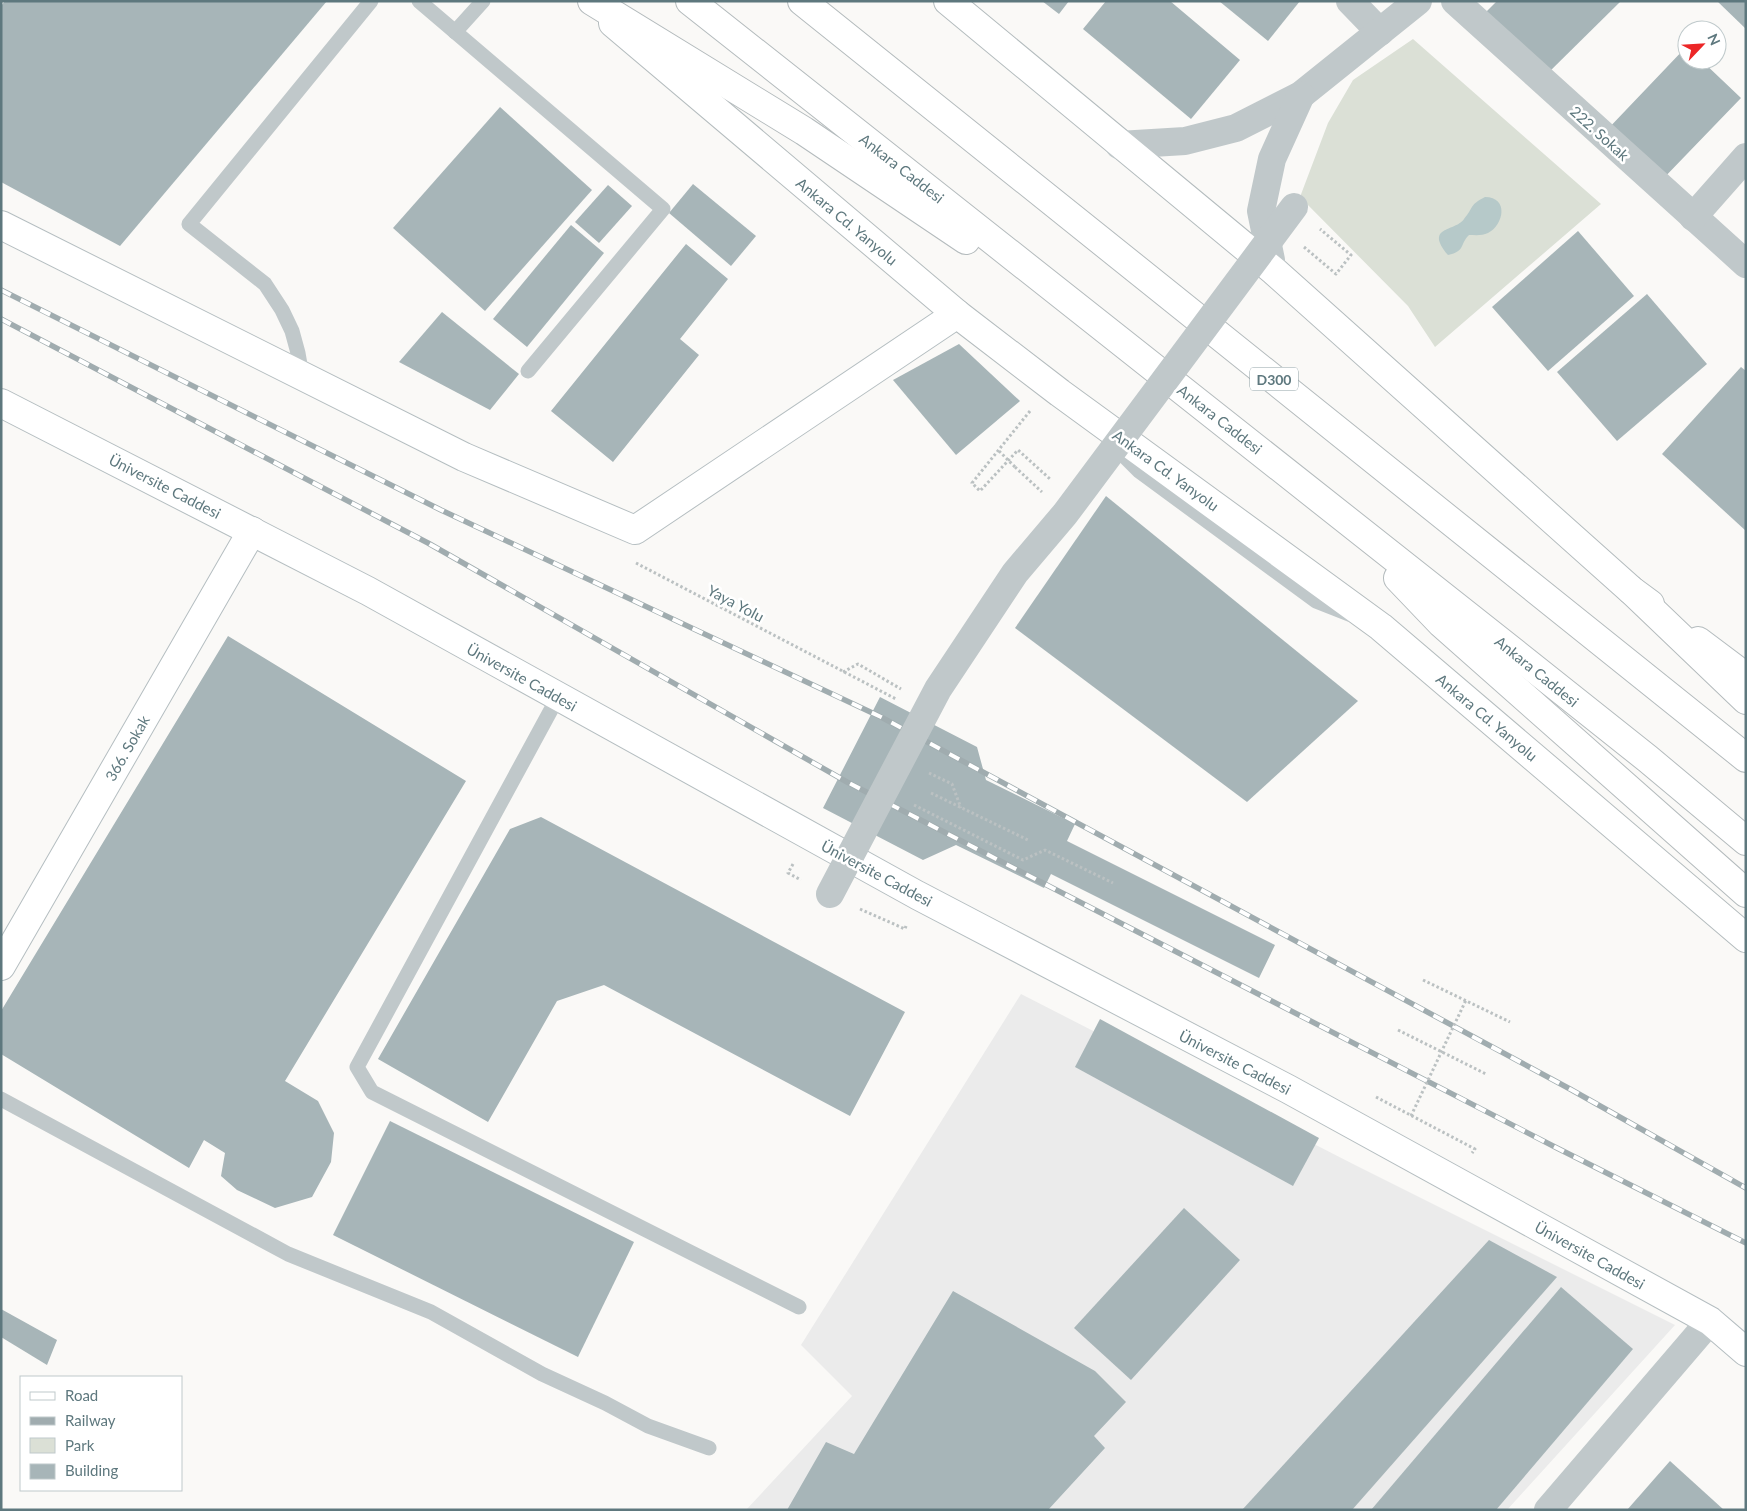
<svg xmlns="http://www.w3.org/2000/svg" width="1747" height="1511" viewBox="0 0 1747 1511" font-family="Lato,sans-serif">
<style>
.built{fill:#ebebeb}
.green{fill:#dbe0d6}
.water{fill:#b6c9c9}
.building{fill:#a7b5b8}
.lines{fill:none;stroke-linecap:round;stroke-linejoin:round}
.secondary-casing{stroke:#b5bec1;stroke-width:30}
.primary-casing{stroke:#b4bcbe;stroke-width:30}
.highway-casing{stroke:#b4bbbd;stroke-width:30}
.path{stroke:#bbc1c2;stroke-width:3;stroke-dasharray:2.5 2.5;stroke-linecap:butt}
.lane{stroke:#c0c8ca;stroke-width:15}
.street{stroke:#c0c8ca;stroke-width:28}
.secondary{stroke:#fff;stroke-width:28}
.primary{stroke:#fff;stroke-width:28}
.highway{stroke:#fff;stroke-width:28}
.rail-casing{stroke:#a0acaf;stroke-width:5.5}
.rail{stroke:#fff;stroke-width:4;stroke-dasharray:11;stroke-linecap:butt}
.path-bridge{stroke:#bbc1c2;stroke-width:3;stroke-dasharray:2.5 2.5;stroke-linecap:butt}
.street-bridge{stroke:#c0c8ca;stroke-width:28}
.labels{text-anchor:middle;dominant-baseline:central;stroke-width:5;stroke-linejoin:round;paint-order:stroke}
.shield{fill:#fff;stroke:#8ea0a5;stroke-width:1}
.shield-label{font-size:14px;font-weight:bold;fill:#5e787e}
.street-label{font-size:15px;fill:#5e787e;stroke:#fff}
</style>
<rect width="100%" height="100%" fill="#faf9f7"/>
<path class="built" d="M1021 994 1355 1165 1675 1325 1507 1510H746L852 1396 801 1345Z"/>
<path class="green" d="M1413 39 1601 204 1435 347 1408 306 1300 197 1328 123 1353 80Z"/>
<path class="water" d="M1485 197C1509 197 1504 225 1488 233 1482 236 1475 235 1469 235 1459 245 1466 251 1448 255 1424 226 1455 232 1464 219 1474 207 1469 205 1485 197Z"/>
<g class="building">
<path d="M5 1H327L120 246 1 182V6Z"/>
<path d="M1042 1H1069L1059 14Z"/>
<path d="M1106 1H1170L1240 60 1191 119 1083 29Z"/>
<path d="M1219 1H1300L1268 41Z"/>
<path d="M1497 1H1621L1545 76 1484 14Z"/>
<path d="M1717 1H1746V29Z"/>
<path d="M1687 46V60H1701L1741 98 1659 183 1605 132Z"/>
<path d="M500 107 592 190 485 311 393 228Z"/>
<path d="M693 184 756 236 731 266 669 213Z"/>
<path d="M608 185 632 206 599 243 575 222Z"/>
<path d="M571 225 604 253 527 347 493 319Z"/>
<path d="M1578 231 1634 296 1548 371 1492 307Z"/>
<path d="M686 244 728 279 680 339 699 355 613 462 551 411Z"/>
<path d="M1647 294 1707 364 1617 441 1557 372Z"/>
<path d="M442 312 519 374 490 410 399 362Z"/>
<path d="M959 344 1020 401 956 455 893 380Z"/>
<path d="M1741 367 1746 371V531L1662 454Z"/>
<path d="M1106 496 1358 701 1247 802 1015 628Z"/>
<path d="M228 636 466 781 285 1081 318 1101 334 1133 331 1162 312 1197 275 1208 237 1190 221 1176 225 1153 204 1140 189 1168 1 1054V1011Z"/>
<path d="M880 697 977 747 986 780 1075 824 1067 841 1275 945 1259 978 1051 874 1044 888 956 845 923 860 823 808Z"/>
<path d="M541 817 905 1012 850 1116 604 985 557 1001 488 1122 378 1059 510 829Z"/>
<path d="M1100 1019 1319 1138 1293 1186 1075 1067Z"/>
<path d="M390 1121 634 1242 578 1357 333 1235Z"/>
<path d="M1184 1208 1240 1260 1131 1380 1074 1328Z"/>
<path d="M1489 1240 1557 1277 1352 1510H1242Z"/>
<path d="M1561 1287 1633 1349 1496 1510H1371Z"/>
<path d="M953 1291 1095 1371 1126 1402 1094 1436 1105 1448 1048 1510H787L826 1442 854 1454Z"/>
<path d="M1 1309 57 1340 47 1365 1 1337Z"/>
<path d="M1670 1461 1724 1510H1627Z"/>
</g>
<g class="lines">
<defs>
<g id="secondary">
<path d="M1 225 464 457 635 530 957 314"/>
<path d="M1 403 368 591 917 895 1288 1089 1710 1321 1746 1352"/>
<path d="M1 966 252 531"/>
</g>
<g id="primary">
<path d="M948 1 1274 271 1631 590 1650 604"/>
<path d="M613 23 957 314 1060 393 1381 627 1746 938"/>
<path d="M1698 641 1746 677"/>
</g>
<g id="highway">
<path d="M592 1 804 131 966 240"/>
<path d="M690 1 1511 650 1648 759 1746 841"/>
<path d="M802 1 1746 758"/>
<path d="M1398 578 1441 623 1746 893"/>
<path d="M1631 590 1746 700"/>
</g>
</defs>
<use href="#secondary" class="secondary-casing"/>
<use href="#primary" class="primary-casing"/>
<use href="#highway" class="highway-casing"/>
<g class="path">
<path d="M1304 247 1336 274 1351 255 1320 229"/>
<path d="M1030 411 972 483 980 491 1018 450 1050 479"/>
<path d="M1015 467 1042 492"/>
<path d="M636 563 896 699"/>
<path d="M843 672 858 664 901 689"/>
<path d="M929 773 952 784 961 808"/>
<path d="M931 793 1030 841"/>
<path d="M914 805 1023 860 1045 850 1113 883"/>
<path d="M793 864 788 873 801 880"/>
<path d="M860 909 905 929 906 926"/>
<path d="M1423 980 1510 1022"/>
<path d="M1398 1030 1486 1074"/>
<path d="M1376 1097 1475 1149 1472 1153"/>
</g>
<g class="lane">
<path d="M419 1 663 209 528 371"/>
<path d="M455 32 483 1"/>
<path d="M302 376 298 353 292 331 282 310 265 284 189 224 371 1"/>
<path d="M1111 443 1139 471 1316 601 1349 614"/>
<path d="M558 697 357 1067 372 1092 799 1307"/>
<path d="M1 1099 288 1254 431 1312 542 1374 605 1403 648 1426 709 1448"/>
</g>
<g class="street">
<path d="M1350 1 1380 32"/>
<path d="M1455 1 1746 264"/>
<path d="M1119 145 1185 141 1236 128 1301 95 1418 1"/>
<path d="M1693 217 1746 157"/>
<path d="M1271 260 1261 211 1272 159 1301 95"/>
<path d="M1548 1510 1710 1321"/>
</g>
<use href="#secondary" class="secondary"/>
<use href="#primary" class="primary"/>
<use href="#highway" class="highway"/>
<defs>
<g id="rail">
<path d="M1 290 441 510 881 717 1570 1089 1746 1188"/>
<path d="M1 319 428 543 847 782 1557 1148 1746 1243"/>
</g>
</defs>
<use href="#rail" class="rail-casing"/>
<use href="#rail" class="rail"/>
<g class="path-bridge">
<path d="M999 451 1015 467"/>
<path d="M1411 1116 1466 1000"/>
</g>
<path class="street-bridge" d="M830 894 938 689 1015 573 1065 514 1294 207"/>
</g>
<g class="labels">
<rect class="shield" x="1250" y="367.5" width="48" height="23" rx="4"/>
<g class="shield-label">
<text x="1274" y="379">D300</text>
</g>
<g class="street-label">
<text transform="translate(1600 133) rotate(42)">222. Sokak</text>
<text transform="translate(902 168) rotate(38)">Ankara Caddesi</text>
<text transform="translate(847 221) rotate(40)">Ankara Cd. Yanyolu</text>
<text transform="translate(1220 419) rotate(38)">Ankara Caddesi</text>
<text transform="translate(1166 470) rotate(36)">Ankara Cd. Yanyolu</text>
<text transform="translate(165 486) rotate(27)">Üniversite Caddesi</text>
<text transform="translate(736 603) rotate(28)">Yaya Yolu</text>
<text transform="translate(1537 671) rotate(39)">Ankara Caddesi</text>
<text transform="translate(522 677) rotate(29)">Üniversite Caddesi</text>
<text transform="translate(1487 717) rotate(40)">Ankara Cd. Yanyolu</text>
<text transform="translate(127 748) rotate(-60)">366. Sokak</text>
<text transform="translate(877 873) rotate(28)">Üniversite Caddesi</text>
<text transform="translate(1235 1062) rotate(27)">Üniversite Caddesi</text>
<text transform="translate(1590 1255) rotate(29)">Üniversite Caddesi</text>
</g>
</g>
<rect width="1747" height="1511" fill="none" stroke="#5e787e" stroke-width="5"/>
<rect x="20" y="1376" width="162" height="115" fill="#ffffff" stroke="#bfc9cb"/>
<rect x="30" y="1392" width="25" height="8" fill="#ffffff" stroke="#bfc9cb"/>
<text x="65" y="1401" font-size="15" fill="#5e787e">Road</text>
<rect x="30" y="1417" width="25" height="8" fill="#a0acaf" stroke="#bfc9cb"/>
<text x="65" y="1426" font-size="15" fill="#5e787e">Railway</text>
<rect x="30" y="1438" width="25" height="15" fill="#dbe0d6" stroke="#bfc9cb"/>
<text x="65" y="1451" font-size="15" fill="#5e787e">Park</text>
<rect x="30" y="1464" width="25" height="15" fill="#a7b5b8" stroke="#bfc9cb"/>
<text x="65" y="1476" font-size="15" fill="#5e787e">Building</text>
<g transform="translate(1702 45) rotate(65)"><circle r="24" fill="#ffffff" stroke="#bfc9cb"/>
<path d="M0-4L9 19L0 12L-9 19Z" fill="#ec2627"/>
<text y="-8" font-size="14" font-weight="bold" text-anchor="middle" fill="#5e787e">N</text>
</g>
</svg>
